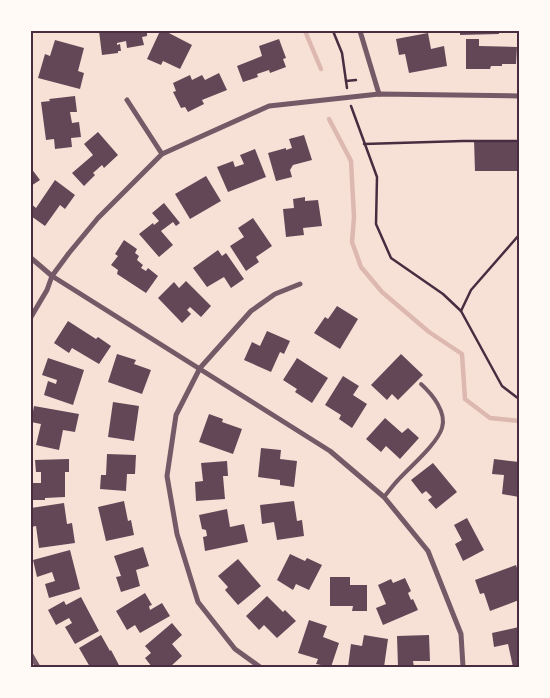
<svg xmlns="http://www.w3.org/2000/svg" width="550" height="698" viewBox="0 0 550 698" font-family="'Zilla Slab',serif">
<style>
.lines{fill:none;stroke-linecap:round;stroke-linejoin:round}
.stream{stroke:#dcb8b0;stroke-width:4.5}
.building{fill:#644757}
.path{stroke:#4a2c40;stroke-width:2.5}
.service{stroke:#755966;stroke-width:4}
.minor{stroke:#755966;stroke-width:5}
.neatline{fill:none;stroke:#4a2c40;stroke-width:2}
</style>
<rect width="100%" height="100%" fill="#f7e1d7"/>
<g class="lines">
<g class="stream">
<path d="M305 31 321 69"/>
<path d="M329 119 351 161 354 217 352 242 361 267 382 292 429 332 462 354 465 399 490 418 519 421"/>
</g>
</g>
<g class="building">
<path d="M99 31H147V36L142 37 144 45 127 48 126 41 117 43V45L120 44 121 51H118V53L102 55Z"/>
<path d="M160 31H165L192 45 180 69 163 61 161 65 147 59Z"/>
<path d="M460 31H499V34L460 35Z"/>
<path d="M428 33 431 49 444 46 447 66 409 73 405 54 399 55 396 39Z"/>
<path d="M279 39 286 58 283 59 286 67 270 73 269 70 257 74 258 77 243 82 237 66 262 56 259 46Z"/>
<path d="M466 39H479V46L517 47 516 64H502V66H491L490 69H466Z"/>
<path d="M55 40 84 48 78 71 84 73 80 89 38 78 45 54 50 56Z"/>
<path d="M219 73 227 90 202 100 204 104 188 112 185 107 181 108 173 92 176 91 173 83 190 75 192 80 202 75 205 80Z"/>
<path d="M75 96 77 112H70L72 123 79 122 81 137 71 138 72 147 55 149 54 139 46 140 41 102 50 101 49 99Z"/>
<path d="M98 132 118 155 104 168 102 165 93 173 95 175 84 186 72 173 93 155 84 144Z"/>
<path d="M304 135 312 160 293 165 290 170 292 177 276 181 268 153 286 148V150L292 148 289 139Z"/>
<path d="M474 140H519V171H475Z"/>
<path d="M255 149 266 177 228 192 217 167 233 161 235 167 244 164 240 155Z"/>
<path d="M31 168 40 180 31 186Z"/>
<path d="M206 176 221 201 190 219 175 194Z"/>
<path d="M55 180 75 195 65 209 60 205 45 226 31 216V204L36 208Z"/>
<path d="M305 197V201L318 200 322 226 303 228 304 235 286 237 283 209 294 208 293 199Z"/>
<path d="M164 203 180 223 176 226 173 222 161 231 173 245 159 257 139 234 153 223 154 225 159 221 152 213Z"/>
<path d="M253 218 272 246 256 257 259 262 246 271 230 246 244 237 238 228Z"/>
<path d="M124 240 137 249 135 253 139 256 137 260 143 265 141 268 146 271 148 268 158 276 146 293 117 274 118 270 111 265 118 256 115 254Z"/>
<path d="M218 250 222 256 226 253 244 279 231 288 224 277 207 287 193 268Z"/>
<path d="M186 281 211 306 201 317 190 307 187 310 191 314 182 323 158 298 174 282 179 288Z"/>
<path d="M337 306 358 319 340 349 314 333 325 317 328 319Z"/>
<path d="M68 321 96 339 98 337 111 346 99 364 72 348 69 353 54 343Z"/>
<path d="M267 331 290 341 284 354 280 352 271 372 244 360 252 342 260 346Z"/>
<path d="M117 354 136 360 134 364 151 370 142 394 108 382Z"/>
<path d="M401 354 423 375 398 400 392 394 387 400 371 385Z"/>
<path d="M48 358 84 370 73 405 44 395 48 381 56 384 57 380 42 375Z"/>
<path d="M297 358 328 378 312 403 295 392 297 389 283 380Z"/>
<path d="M343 376 359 386 353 395 367 404 352 428 339 419 341 415 325 405Z"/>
<path d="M113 402 139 406 134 441 108 437Z"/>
<path d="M34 406 79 414 75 432 63 430 59 450 36 445 41 424 31 422Z"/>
<path d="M209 414 223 419 222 422 242 429 233 454 199 442Z"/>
<path d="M385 418 402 433 408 428 419 438 400 459 386 446 381 452 366 439Z"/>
<path d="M261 448 281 450 280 459 297 461 294 487 280 485V480L258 477Z"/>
<path d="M107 454 136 455 135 474H127L126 491 100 489 101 475H106Z"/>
<path d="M69 459V472H65V497L45 498V500H31V483H41V472H36L35 460Z"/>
<path d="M494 459 519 462V497L502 494 504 475 492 474Z"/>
<path d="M227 461 228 476H223L225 499 196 501 195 482 203 481 201 463Z"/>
<path d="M433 463 457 492 436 509 428 500 432 497 426 491 422 494 411 480Z"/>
<path d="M124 501 128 521 131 520 134 535 106 541 98 507Z"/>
<path d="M294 501 297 521 302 520 304 536 277 540 274 522 262 524 260 505Z"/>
<path d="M64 503 67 524 72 523 75 543 39 548 36 526 31 527V508Z"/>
<path d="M227 509 230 527 244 524 248 542 205 551 203 537 207 536 206 530 202 529 199 515Z"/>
<path d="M467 518 484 550 463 561 455 544 462 540 454 525Z"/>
<path d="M143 547 149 566 136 570 140 586 121 592 116 577 121 576 114 556Z"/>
<path d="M70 550 80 589 49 598 45 584 55 581 52 572 37 577 33 560Z"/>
<path d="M290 554 305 561 307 558 322 565 309 590 296 584 293 590 277 580Z"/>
<path d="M238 559 261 586 238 605 225 590 228 587 218 576Z"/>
<path d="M516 565 519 574V600L490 611 484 593 480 594 475 580Z"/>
<path d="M330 577H350V585H367V611H352L353 606H330Z"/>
<path d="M405 578 411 591 408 593 411 600 413 599 418 610 383 625 376 608 386 604 378 585 391 579 393 583Z"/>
<path d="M145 593 152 605 149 606 150 610 162 603 170 616 140 633 135 625 127 630 116 611Z"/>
<path d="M267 596 283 612 285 610 296 621 277 638 264 625 259 630 246 616Z"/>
<path d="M81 597 99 631 75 644 65 627 72 623 69 618 56 625 48 610 64 601 66 605Z"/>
<path d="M309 620 327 626 323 637 339 643 331 667 316 664 318 659 298 653Z"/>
<path d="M172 623 182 635 172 644 182 656 170 667H152L145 658 151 653 145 646Z"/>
<path d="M519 627V667H513L508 644 494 647 492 633Z"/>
<path d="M101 635 110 651 111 650 120 667H90L79 648Z"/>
<path d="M364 635 388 639 384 667H348L351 644 362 646Z"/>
<path d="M429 635 430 661H413L414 667H398L397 636Z"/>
</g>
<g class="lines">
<g class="path">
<path d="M333 31 342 53 347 88"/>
<path d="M346 81 356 80"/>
<path d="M351 106 377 177 376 224 391 258 443 294 461 311"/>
<path d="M364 144 463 141H519"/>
<path d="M519 235 471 290 461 311 502 386 519 399"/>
</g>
<path class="service" d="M384 497C389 491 394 484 399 479 411 466 437 444 442 428 447 412 432 394 421 384"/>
<g class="minor">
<path d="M360 31 379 94"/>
<path d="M127 100 162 154"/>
<path d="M31 258 52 276 330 451 384 497 428 551 461 634 463 667"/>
<path d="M31 317 47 290 52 276 69 253 98 218 162 154 269 106 379 94 519 96"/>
<path d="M31 655 38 667"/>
<path d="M260 667 235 649 198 602 177 534 167 476 176 415 200 368 251 311 275 294 300 284"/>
</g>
</g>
<rect width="550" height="698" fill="none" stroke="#fffaf5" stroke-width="65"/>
<rect x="32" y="32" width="486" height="634" class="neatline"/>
</svg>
